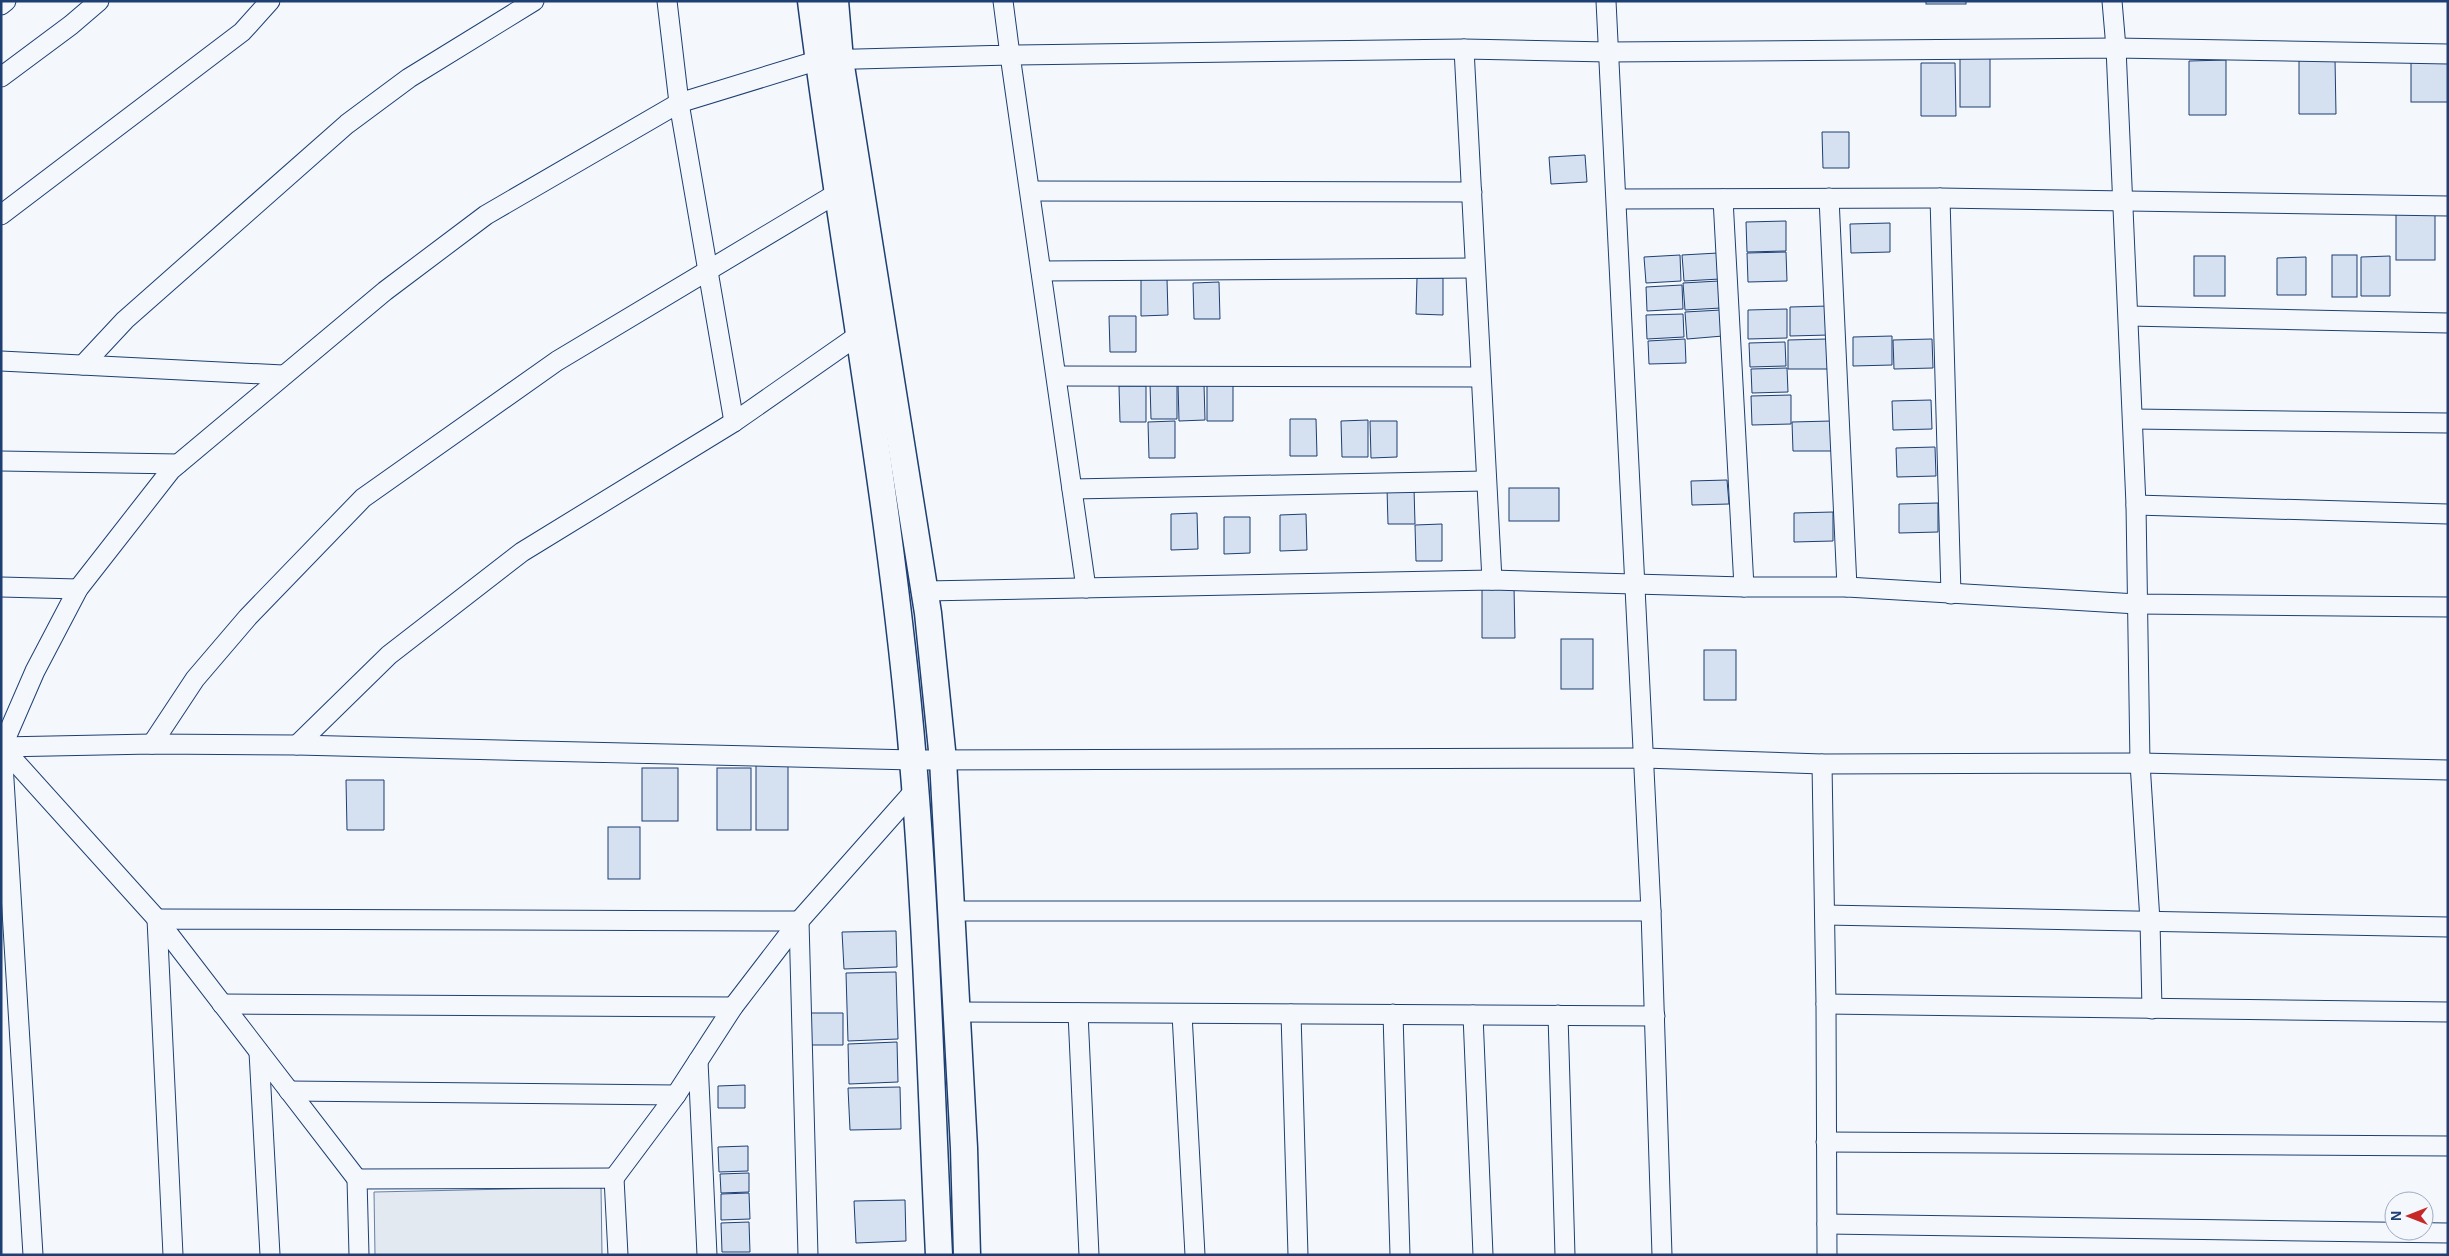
<svg xmlns="http://www.w3.org/2000/svg" width="2449" height="1256" viewBox="0 0 2449 1256" font-family="Helvetica,sans-serif">
<style>
.green{fill:#e3e9f0;stroke:#687fa3}
.building{fill:#d5e0f0;stroke:#1d3f73}
.lines{fill:none;stroke-linecap:round;stroke-linejoin:round}
.street-casing{stroke:#1d3f73;stroke-width:21}
.secondary-casing{stroke:#1d3f73;stroke-width:29}
.street{stroke:#f4f7fb;stroke-width:19}
.secondary{stroke:#f4f7fb;stroke-width:26}
</style>
<rect width="100%" height="100%" fill="#f4f7fb"/>
<path class="green" d="M601 1187 602 1255H375L374 1192Z"/>
<g class="building">
<rect x="1926" y="1" width="40" height="3"/>
<rect x="1960" y="58" width="30" height="49"/>
<path d="M2335 59 2336 114H2299V60Z"/>
<path d="M2226 60V115H2189V61Z"/>
<rect x="2411" y="61" width="37" height="41"/>
<path d="M1921 63H1955L1956 116H1921Z"/>
<path d="M1822 132H1849V168H1823Z"/>
<path d="M1585 155 1587 182 1551 184 1549 157Z"/>
<rect x="2396" y="211" width="39" height="49"/>
<path d="M1786 221V251L1747 252 1746 222Z"/>
<path d="M1890 223V252L1851 253 1850 224Z"/>
<path d="M1786 252 1787 281 1748 282 1747 253Z"/>
<path d="M1718 253 1720 279 1684 281 1682 255Z"/>
<path d="M1680 255 1681 281 1646 283 1644 257Z"/>
<rect x="2332" y="255" width="25" height="42"/>
<rect x="2194" y="256" width="31" height="40"/>
<path d="M2390 256V296H2361V257Z"/>
<path d="M2306 257V295H2277V258Z"/>
<path d="M1417 278H1443V315L1416 314Z"/>
<path d="M1141 279H1167L1168 315 1141 316Z"/>
<path d="M1719 281 1721 308 1685 310 1683 283Z"/>
<path d="M1219 282 1220 319H1194L1193 283Z"/>
<path d="M1682 285 1683 309 1647 311 1646 287Z"/>
<path d="M1829 306V335L1790 336V307Z"/>
<path d="M1787 309V338L1748 339V310Z"/>
<path d="M1721 310 1723 336 1687 339 1685 312Z"/>
<path d="M1683 314 1684 337 1647 339 1646 315Z"/>
<path d="M1109 316H1136V352H1110Z"/>
<path d="M1892 336V365L1853 366V337Z"/>
<path d="M1685 339 1686 363 1649 364 1648 341Z"/>
<path d="M1827 339 1828 369H1788V340Z"/>
<path d="M1932 339 1933 368 1894 369 1893 340Z"/>
<path d="M1785 342 1786 366 1750 367 1749 343Z"/>
<path d="M1787 368 1788 392 1752 393 1751 369Z"/>
<path d="M1150 383H1177V419H1151Z"/>
<path d="M1178 384H1204L1205 420 1179 421Z"/>
<path d="M1233 384V421H1207V385Z"/>
<path d="M1119 386H1146V422H1120Z"/>
<path d="M1791 395V424L1752 425 1751 396Z"/>
<path d="M1931 400 1932 429 1893 430 1892 401Z"/>
<path d="M1290 419H1316L1317 456H1290Z"/>
<path d="M1368 420V457H1342L1341 421Z"/>
<path d="M1175 421V458H1149L1148 422Z"/>
<path d="M1370 421H1397V457L1371 458Z"/>
<path d="M1831 421 1832 451H1793L1792 422Z"/>
<path d="M1935 447 1936 476 1897 477 1896 448Z"/>
<path d="M1727 480 1729 504 1692 505 1691 481Z"/>
<path d="M1387 488H1414L1415 524H1388Z"/>
<rect x="1509" y="488" width="50" height="33"/>
<path d="M1938 503V532L1899 533V504Z"/>
<path d="M1833 512V541L1794 542V513Z"/>
<path d="M1197 513 1198 549 1171 550V514Z"/>
<path d="M1306 514 1307 550 1280 551V515Z"/>
<path d="M1224 517H1250V553L1224 554Z"/>
<path d="M1442 524V561H1416L1415 525Z"/>
<path d="M1482 587H1514L1515 638H1482Z"/>
<rect x="1561" y="639" width="32" height="50"/>
<rect x="1704" y="650" width="32" height="50"/>
<rect x="756" y="765" width="32" height="65"/>
<rect x="642" y="768" width="36" height="53"/>
<rect x="717" y="768" width="34" height="62"/>
<path d="M346 780H384V830H347Z"/>
<rect x="608" y="827" width="32" height="52"/>
<path d="M896 931 897 967 844 969 842 932Z"/>
<path d="M896 972 898 1039 848 1041 846 973Z"/>
<path d="M809 1013H843V1045H810Z"/>
<path d="M897 1042 898 1082 849 1084 848 1044Z"/>
<path d="M745 1085V1108H718V1086Z"/>
<path d="M900 1087 901 1129 850 1130 848 1088Z"/>
<path d="M748 1146V1171L719 1172 718 1147Z"/>
<path d="M749 1173V1192L721 1193 720 1174Z"/>
<path d="M749 1193 750 1219 721 1220V1194Z"/>
<path d="M905 1200 906 1241 856 1243 854 1201Z"/>
<path d="M749 1222 750 1252H722L721 1223Z"/>
</g>
<g class="lines">
<defs>
<g id="street">
<path d="M667 1 679 103 734 422"/>
<path d="M1606 1 1651 911 1662 1255"/>
<path d="M2112 1 2116 48 2136 505 2140 763 2150 921 2152 1009"/>
<path d="M1 5 6 1"/>
<path d="M1464 49 1492 580"/>
<path d="M1 77 71 25 99 1"/>
<path d="M1031 191 1472 192"/>
<path d="M1829 198 1847 587"/>
<path d="M1940 198 1951 594"/>
<path d="M1617 199 1940 198 2448 206"/>
<path d="M1723 199 1744 587"/>
<path d="M1 215 242 32 270 1"/>
<path d="M1041 271 1475 268"/>
<path d="M2129 316 2448 323"/>
<path d="M1 361 283 375"/>
<path d="M83 365 125 320 347 124 409 78 534 1"/>
<path d="M1057 376 1480 377"/>
<path d="M2133 419 2448 423"/>
<path d="M1 461 178 464"/>
<path d="M1072 489 1485 481"/>
<path d="M2136 505 2448 514"/>
<path d="M1 587 78 589"/>
<path d="M1086 588 1010 55 1464 49 1608 52 2116 48 2448 54"/>
<path d="M925 591 1492 580 1744 587H1847L2137 604 2448 607"/>
<path d="M152 744 195 679 248 617 363 498 557 361 839 192"/>
<path d="M297 745 389 655 522 552 734 422 860 334"/>
<path d="M1 747 152 744 297 745 913 760 1644 758 1822 764 2140 763 2448 770"/>
<path d="M2 747 157 919 357 1179"/>
<path d="M1822 764 1826 1004 1827 1255"/>
<path d="M951 911H1651"/>
<path d="M1825 915 2448 927"/>
<path d="M222 1004 733 1007"/>
<path d="M1826 1004 2448 1012"/>
<path d="M956 1012 1655 1016"/>
<path d="M1078 1013 1089 1255"/>
<path d="M1182 1014 1195 1255"/>
<path d="M1291 1014 1298 1255"/>
<path d="M1393 1014 1400 1255"/>
<path d="M1473 1015 1483 1255"/>
<path d="M1558 1015 1565 1255"/>
<path d="M259 1052 270 1255"/>
<path d="M698 1061 707 1255"/>
<path d="M289 1091 676 1095"/>
<path d="M1826 1142 2448 1146"/>
<path d="M614 1178 676 1095 733 1007 799 921 915 790"/>
<path d="M1827 1224 2448 1233"/>
<path d="M33 1255 2 747 35 671 78 589 171 470 385 291 486 215 679 103 819 60 1010 55 1003 1"/>
<path d="M173 1255 157 919 799 921 808 1255"/>
<path d="M359 1255 357 1179 614 1178 618 1255"/>
</g>
<g id="secondary">
<path d="M811 1C843 255 892 506 913 761 927 925 931 1090 939 1255"/>
<path d="M835 1 840 60 928 613 943 760 964 1148 967 1255"/>
</g>
</defs>
<use href="#street" class="street-casing"/>
<use href="#secondary" class="secondary-casing"/>
<use href="#street" class="street"/>
<use href="#secondary" class="secondary"/>
</g>
<rect width="2449" height="1256" fill="none" stroke="#1d3f73" stroke-width="5"/>
<g transform="translate(2409 1216) rotate(270)"><circle r="24" fill="#f4f7fb" stroke="#9eadc5"/>
<path d="M0-4L9 19L0 12L-9 19Z" fill="#c62828"/>
<text y="-8" font-size="14" font-weight="bold" text-anchor="middle" fill="#1d3f73">N</text>
</g>
</svg>
